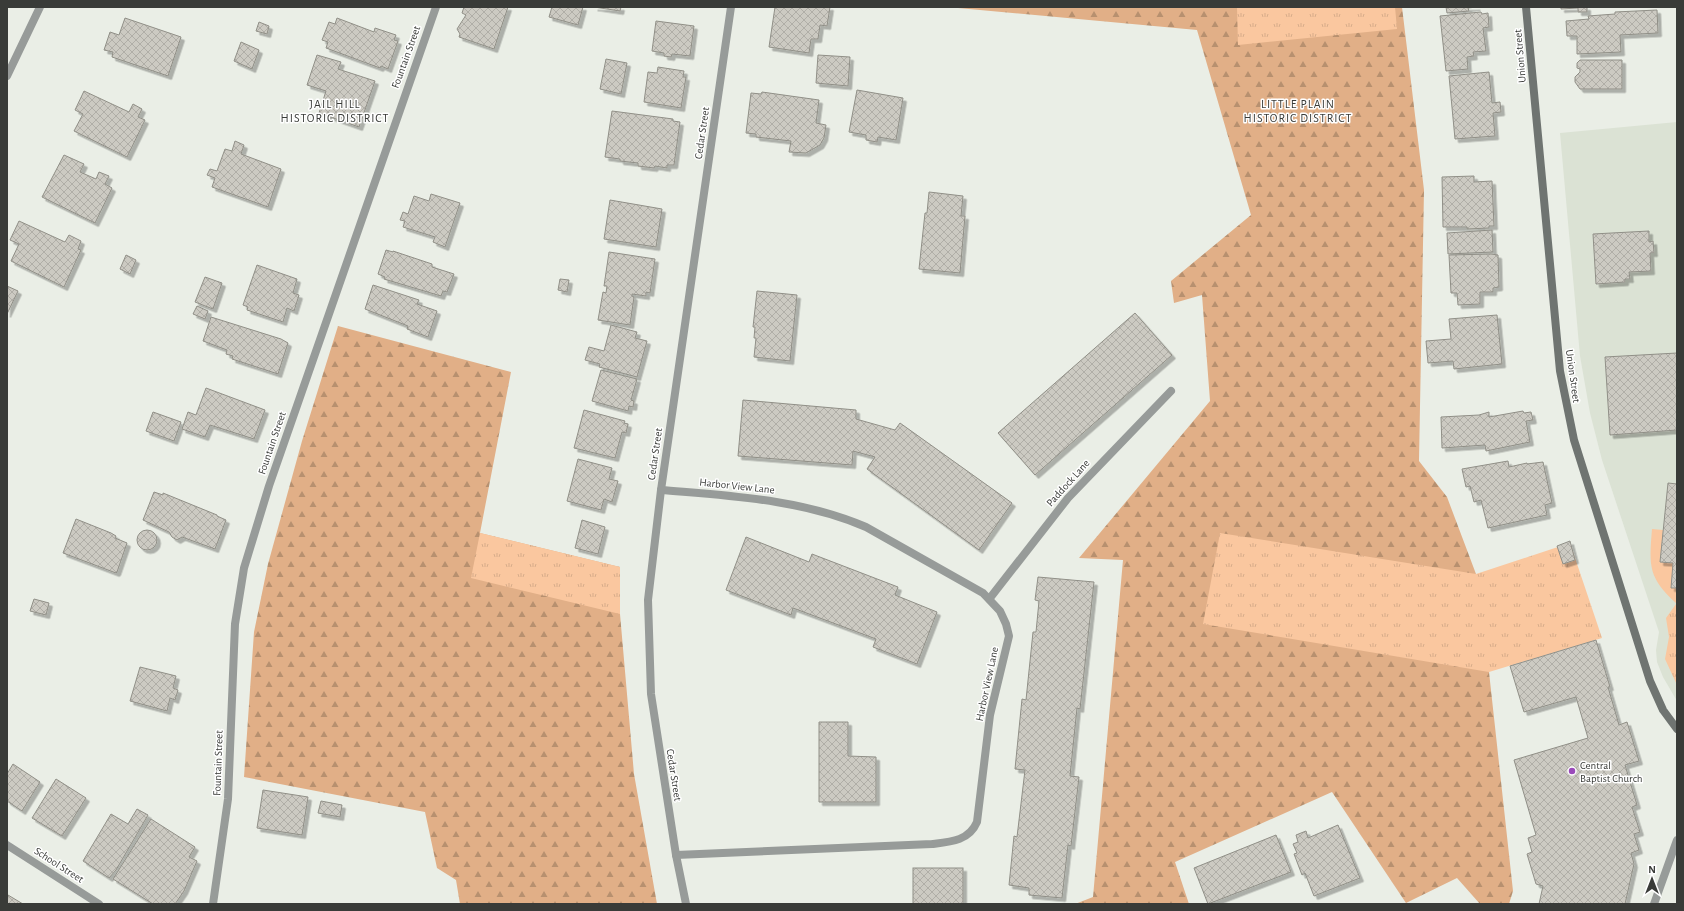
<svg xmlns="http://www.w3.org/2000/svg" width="1684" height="911" viewBox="0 0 1684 911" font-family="'Alegreya Sans',sans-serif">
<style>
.built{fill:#dbe2d4}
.grass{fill:#fac79f}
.forest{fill:url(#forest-firs)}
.park{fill:url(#park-tufts)}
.building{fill:url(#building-cross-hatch);stroke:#908f87;filter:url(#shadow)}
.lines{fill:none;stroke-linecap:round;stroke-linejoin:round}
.street{stroke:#979b99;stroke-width:8}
.secondary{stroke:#6f7471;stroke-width:8}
.poi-dot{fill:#9a4aba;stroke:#fff;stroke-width:1.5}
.labels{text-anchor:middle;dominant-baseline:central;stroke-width:3;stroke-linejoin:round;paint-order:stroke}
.street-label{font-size:11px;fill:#393b38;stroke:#fff}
.poi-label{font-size:11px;fill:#393b38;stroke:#fff;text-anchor:start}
.neighbourhood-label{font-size:12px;letter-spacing:1px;fill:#393b38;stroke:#fff}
</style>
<defs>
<pattern id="forest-firs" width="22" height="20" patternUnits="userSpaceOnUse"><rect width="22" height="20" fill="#e1af87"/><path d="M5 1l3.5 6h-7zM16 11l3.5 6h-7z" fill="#b7906f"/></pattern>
<pattern id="park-tufts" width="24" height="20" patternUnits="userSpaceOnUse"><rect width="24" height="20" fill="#fac79f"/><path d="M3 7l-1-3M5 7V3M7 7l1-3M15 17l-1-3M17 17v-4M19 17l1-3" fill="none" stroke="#d7ac8a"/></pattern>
<pattern id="building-cross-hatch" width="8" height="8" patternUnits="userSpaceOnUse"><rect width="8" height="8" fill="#cccac2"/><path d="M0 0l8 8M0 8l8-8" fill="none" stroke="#b0aea7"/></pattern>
<filter id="shadow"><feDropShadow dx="3.5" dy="3.5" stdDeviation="0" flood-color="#0004"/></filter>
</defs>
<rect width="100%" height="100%" fill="#eaeee6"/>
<path class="built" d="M1677 122V701L1663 677 1657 662 1656 650 1659 632 1602 460 1590 413 1580 356 1560 133Z"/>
<path class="grass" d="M1652 529 1663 530 1660 562 1673 563 1671 587 1677 588V604C1648 578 1649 566 1652 529Z"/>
<g class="forest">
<path d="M947 7H1402L1424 190 1419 461 1447 497 1476 574 1489 672 1513 891 1509 904H1480L1457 878 1406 903 1332 792 1175 862 1189 904H1075L1093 897 1123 560 1079 558 1210 401 1202 295 1174 303 1171 281 1251 215 1197 30Z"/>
<path d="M338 326 511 372 480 533 620 567V614L634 774 657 904H460L456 880 437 868 425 812 244 777 254 632 268 564 302 441Z"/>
</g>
<g class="park">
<path d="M1237 7H1395L1397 29 1238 45Z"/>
<path d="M480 533 620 567V614L471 578Z"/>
<path d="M1220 533 1476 574 1570 543 1602 638 1489 672 1203 624Z"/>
<path d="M1676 604H1677V685L1665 659 1669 637 1666 618Z"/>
</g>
<g class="building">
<path d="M464 7H508L494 49 459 37 460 34 457 29 466 15 462 13Z"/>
<path d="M552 7H583L578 25 549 17Z"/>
<path d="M594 7H621L620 11Z"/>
<path d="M775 7H830L827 26 820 25 818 39H811L809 53 769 47Z"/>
<path d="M1446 7H1477L1468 8 1469 11 1447 13Z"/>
<path d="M1561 7H1587V12H1578V8L1561 9Z"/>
<path d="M1657 10 1658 33 1620 35 1621 52 1577 54V36H1567L1566 21 1589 19 1588 16 1615 14V12Z"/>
<path d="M1481 12 1482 14 1488 13 1489 27 1483 28 1486 51 1473 52 1474 56 1467 57 1468 69 1446 71 1440 16Z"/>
<path d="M125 18 181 37 168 76 112 57 113 52 104 50 110 32 119 35Z"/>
<path d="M337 18 374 32 375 28 396 35 394 40 398 41 388 69 381 66 380 68 326 48 328 42 322 40 329 22 335 24Z"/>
<path d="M656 21 694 26 690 56 672 54 671 57 664 56V53L652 51Z"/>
<path d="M259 22 269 26 267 34 256 31Z"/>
<path d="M241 42 259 50 252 69 234 61Z"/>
<path d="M317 55 341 62 338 69 375 81 359 127 319 113 326 91 307 85Z"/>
<path d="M818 55 850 57 848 86 816 83Z"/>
<path d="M606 59 627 63 621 94 600 89Z"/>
<path d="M1580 60H1622V89H1580L1575 82V77L1580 72V69L1577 68V63Z"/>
<path d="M658 67 684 71 683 77H686L681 108 644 102 648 72 657 73Z"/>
<path d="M1489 72 1492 103 1500 102 1501 112 1493 113 1495 136 1455 139 1449 76Z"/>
<path d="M857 90 903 98 896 140 878 137 877 142 866 140V135L849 132Z"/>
<path d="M84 91 129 112 133 104 142 109 138 117 145 120 127 157 74 131 83 114 75 110Z"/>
<path d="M762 92 819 100 816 123 826 125 824 138 820 145 806 153 789 152 791 141 756 137V134L746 133 751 93 761 94Z"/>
<path d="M612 111 673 119V121L680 122 674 165H667V168L655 166 654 168 638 166V163L620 161V159L605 157Z"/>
<path d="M235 141 244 145 241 154 281 169 268 207 212 187 215 178 207 175 210 169 217 171 225 149 232 151Z"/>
<path d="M64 155 84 164 80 172 96 179 99 172 109 176 105 184 112 188 95 223 42 197Z"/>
<path d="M1474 176V182L1492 181 1494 226H1489V228L1467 229V227H1443L1442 177Z"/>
<path d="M929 192 963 196 961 216H965L960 273 919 269 925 213H927Z"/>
<path d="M431 194 460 203 445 247 433 242 435 237 403 227 405 221 400 220 403 212 408 214 414 196 429 201Z"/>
<path d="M610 200 662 209 656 247 604 239Z"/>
<path d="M19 221 65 242 69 235 81 241 78 249 81 250 64 287 11 261 19 244 10 240Z"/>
<path d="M1492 230 1493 252 1448 254 1447 233Z"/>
<path d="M1649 231V242L1653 241 1654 253H1650L1651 271 1629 272 1630 279H1625V282L1596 284 1593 234Z"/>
<path d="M386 250 393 252V251L432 264V267L454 274 447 292 443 291 441 296 384 279 385 277 378 274Z"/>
<path d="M609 252 655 259 650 293 646 292V296L632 294V296L634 297 630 325 598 320 603 292 606 293 607 286H604Z"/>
<path d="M1491 254 1498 255 1499 287 1493 288V292H1480V304L1458 305 1457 293H1451L1449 255Z"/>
<path d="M126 255 136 260 130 274 120 269Z"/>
<path d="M257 265 297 279 293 293 299 295 294 311 287 308 283 322 247 310 248 307 243 305Z"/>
<path d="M205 277 222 283 213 309 195 302Z"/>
<path d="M560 279 569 280 567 292 558 290Z"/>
<path d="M373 285 419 300 417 304 437 311 428 337 407 329 408 326 365 309Z"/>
<path d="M7 286 18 291 7 314Z"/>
<path d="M757 291 797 295 790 361 754 357 756 338H754L755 327H753Z"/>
<path d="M197 306 208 311 205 319 193 314Z"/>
<path d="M1135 313 1172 355 1035 475 998 433Z"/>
<path d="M1497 315 1502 364 1454 369 1453 361 1428 363 1426 341 1451 339 1449 319Z"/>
<path d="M211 317 281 339 288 343 278 374 232 359 233 356 226 354 227 350 203 341Z"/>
<path d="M611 325 637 332 635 338 647 341 637 377 599 367 600 364 585 360 589 347 604 351Z"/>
<path d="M1677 353V430L1610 435 1605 357Z"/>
<path d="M601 370 637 379 631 400 634 401 633 407 629 406 628 411 592 401Z"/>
<path d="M206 388 265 410 254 439 210 425 205 437 182 429 188 412 196 415Z"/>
<path d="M743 400 856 410V419L895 430 900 423 1012 503 979 550 867 469 875 457 853 451 852 465 738 456Z"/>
<path d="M584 410 625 421 624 423 628 424 626 433 622 432 615 458 574 448Z"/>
<path d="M1523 411 1524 413 1531 412 1533 420 1526 421 1530 442 1486 451 1485 445 1442 448 1441 417 1479 415 1489 412V417Z"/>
<path d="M153 412 181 422 174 441 146 431Z"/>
<path d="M578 459 612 468 609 479 618 481 612 502 604 499 601 510 567 501Z"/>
<path d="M1508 461 1509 467 1527 463V464L1543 462 1552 503 1545 505 1547 515 1488 528 1481 500 1474 502 1470 486 1466 487 1462 469Z"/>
<path d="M1668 483 1677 484V588H1671L1673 563 1660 562Z"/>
<path d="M154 492 163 495V493L217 515V516L226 520 215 549 182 537 177 540 172 537 169 532 143 520Z"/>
<path d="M76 519 111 533 116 536 115 538 127 543 117 572 116 573 63 553Z"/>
<path d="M582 520 605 527 598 554 575 548Z"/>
<circle cx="147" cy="540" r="10"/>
<path d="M746 537 809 562 812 554 898 587 895 595 937 612 917 664 873 647 876 639 793 608 791 615 726 590Z"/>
<path d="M1570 541 1575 560 1563 564 1557 546Z"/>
<path d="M1038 577 1094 582 1080 709 1077 708 1070 776 1079 777 1071 846 1068 845 1062 898 1029 895V888L1009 885 1014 836 1017 837 1025 770 1015 769 1022 699 1026 700 1033 632H1036L1039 601 1035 600Z"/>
<path d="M34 599 49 603 46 615 30 611Z"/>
<path d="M1596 640 1610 687H1608L1619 725 1627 722 1639 761 1625 765 1637 805 1632 807 1640 832 1634 834 1639 850 1631 853 1634 864 1625 904H1539L1543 886 1536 884 1527 854 1532 852 1528 838 1536 835 1514 760 1588 738 1576 697 1524 712 1510 666Z"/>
<path d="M140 667 176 676 173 688 178 690 175 700 170 698 167 711 130 701Z"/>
<path d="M819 722H848V756L876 757V802H819Z"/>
<path d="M13 764 40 782 22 811 7 801V774Z"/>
<path d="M56 779 86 798 62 836 32 818Z"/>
<path d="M263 790 308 797 302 835 257 828Z"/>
<path d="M321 801 342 805 340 817 318 813Z"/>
<path d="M137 809 148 815 116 870 109 878 83 861 111 814 128 824Z"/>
<path d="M151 819 195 847 189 857 197 861 184 891 175 904H153L113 879Z"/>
<path d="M1338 825 1360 878 1314 896 1305 873 1302 875 1294 854 1297 853 1293 844 1298 842 1296 835 1306 831 1308 838Z"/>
<path d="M1276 835 1291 872 1208 904 1194 868Z"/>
<rect x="913" y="868" width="50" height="36"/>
<path d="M8 895 23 904H7Z"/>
</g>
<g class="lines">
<g class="street">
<path d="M7 76 40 7"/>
<path d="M661 490C731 496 801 499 866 527L983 593 1000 611 1006 624 1009 636 990 715 977 822C969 841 950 842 932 844L676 855"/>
<path d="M990 598 1068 498 1171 391"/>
<path d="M7 845 99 904"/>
<path d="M213 904 228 799 235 624 244 568 269 486 436 7"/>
<path d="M686 904 676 855 651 694 648 600 661 490 731 7"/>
<path d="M1654 904 1677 840"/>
</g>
<path class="secondary" d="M1526 7 1560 371 1574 440 1650 681 1663 710 1677 729"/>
</g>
<circle class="poi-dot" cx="1572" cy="771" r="4"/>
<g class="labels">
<g class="street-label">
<text transform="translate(1520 56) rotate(-95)">Union Street</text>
<text transform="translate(406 57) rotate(-70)">Fountain Street</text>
<text transform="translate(702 133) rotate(-82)">Cedar Street</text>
<text transform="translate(1573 376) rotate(82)">Union Street</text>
<text transform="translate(272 443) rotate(-71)">Fountain Street</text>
<text transform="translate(655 454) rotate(-82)">Cedar Street</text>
<text transform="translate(1068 483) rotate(-48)">Paddock Lane</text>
<text transform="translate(737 486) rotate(6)">Harbor View Lane</text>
<text transform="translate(987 684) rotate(-78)">Harbor View Lane</text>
<text transform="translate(218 763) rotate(-88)">Fountain Street</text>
<text transform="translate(674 775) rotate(81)">Cedar Street</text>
<text transform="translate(59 865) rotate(33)">School Street</text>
</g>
<g class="poi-label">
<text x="1580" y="765">Central<tspan x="1580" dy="13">Baptist Church</tspan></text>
</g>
<g class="neighbourhood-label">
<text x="335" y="104">JAIL HILL<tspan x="335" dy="14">HISTORIC DISTRICT</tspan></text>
<text x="1298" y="104">LITTLE PLAIN<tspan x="1298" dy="14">HISTORIC DISTRICT</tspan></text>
</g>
</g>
<rect width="1684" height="911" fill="none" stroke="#393b38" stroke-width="16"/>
<g transform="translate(1652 879)" stroke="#ffffff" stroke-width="3" paint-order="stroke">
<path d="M0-3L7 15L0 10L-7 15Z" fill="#393b38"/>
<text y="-6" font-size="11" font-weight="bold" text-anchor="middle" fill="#393b38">N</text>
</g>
</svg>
